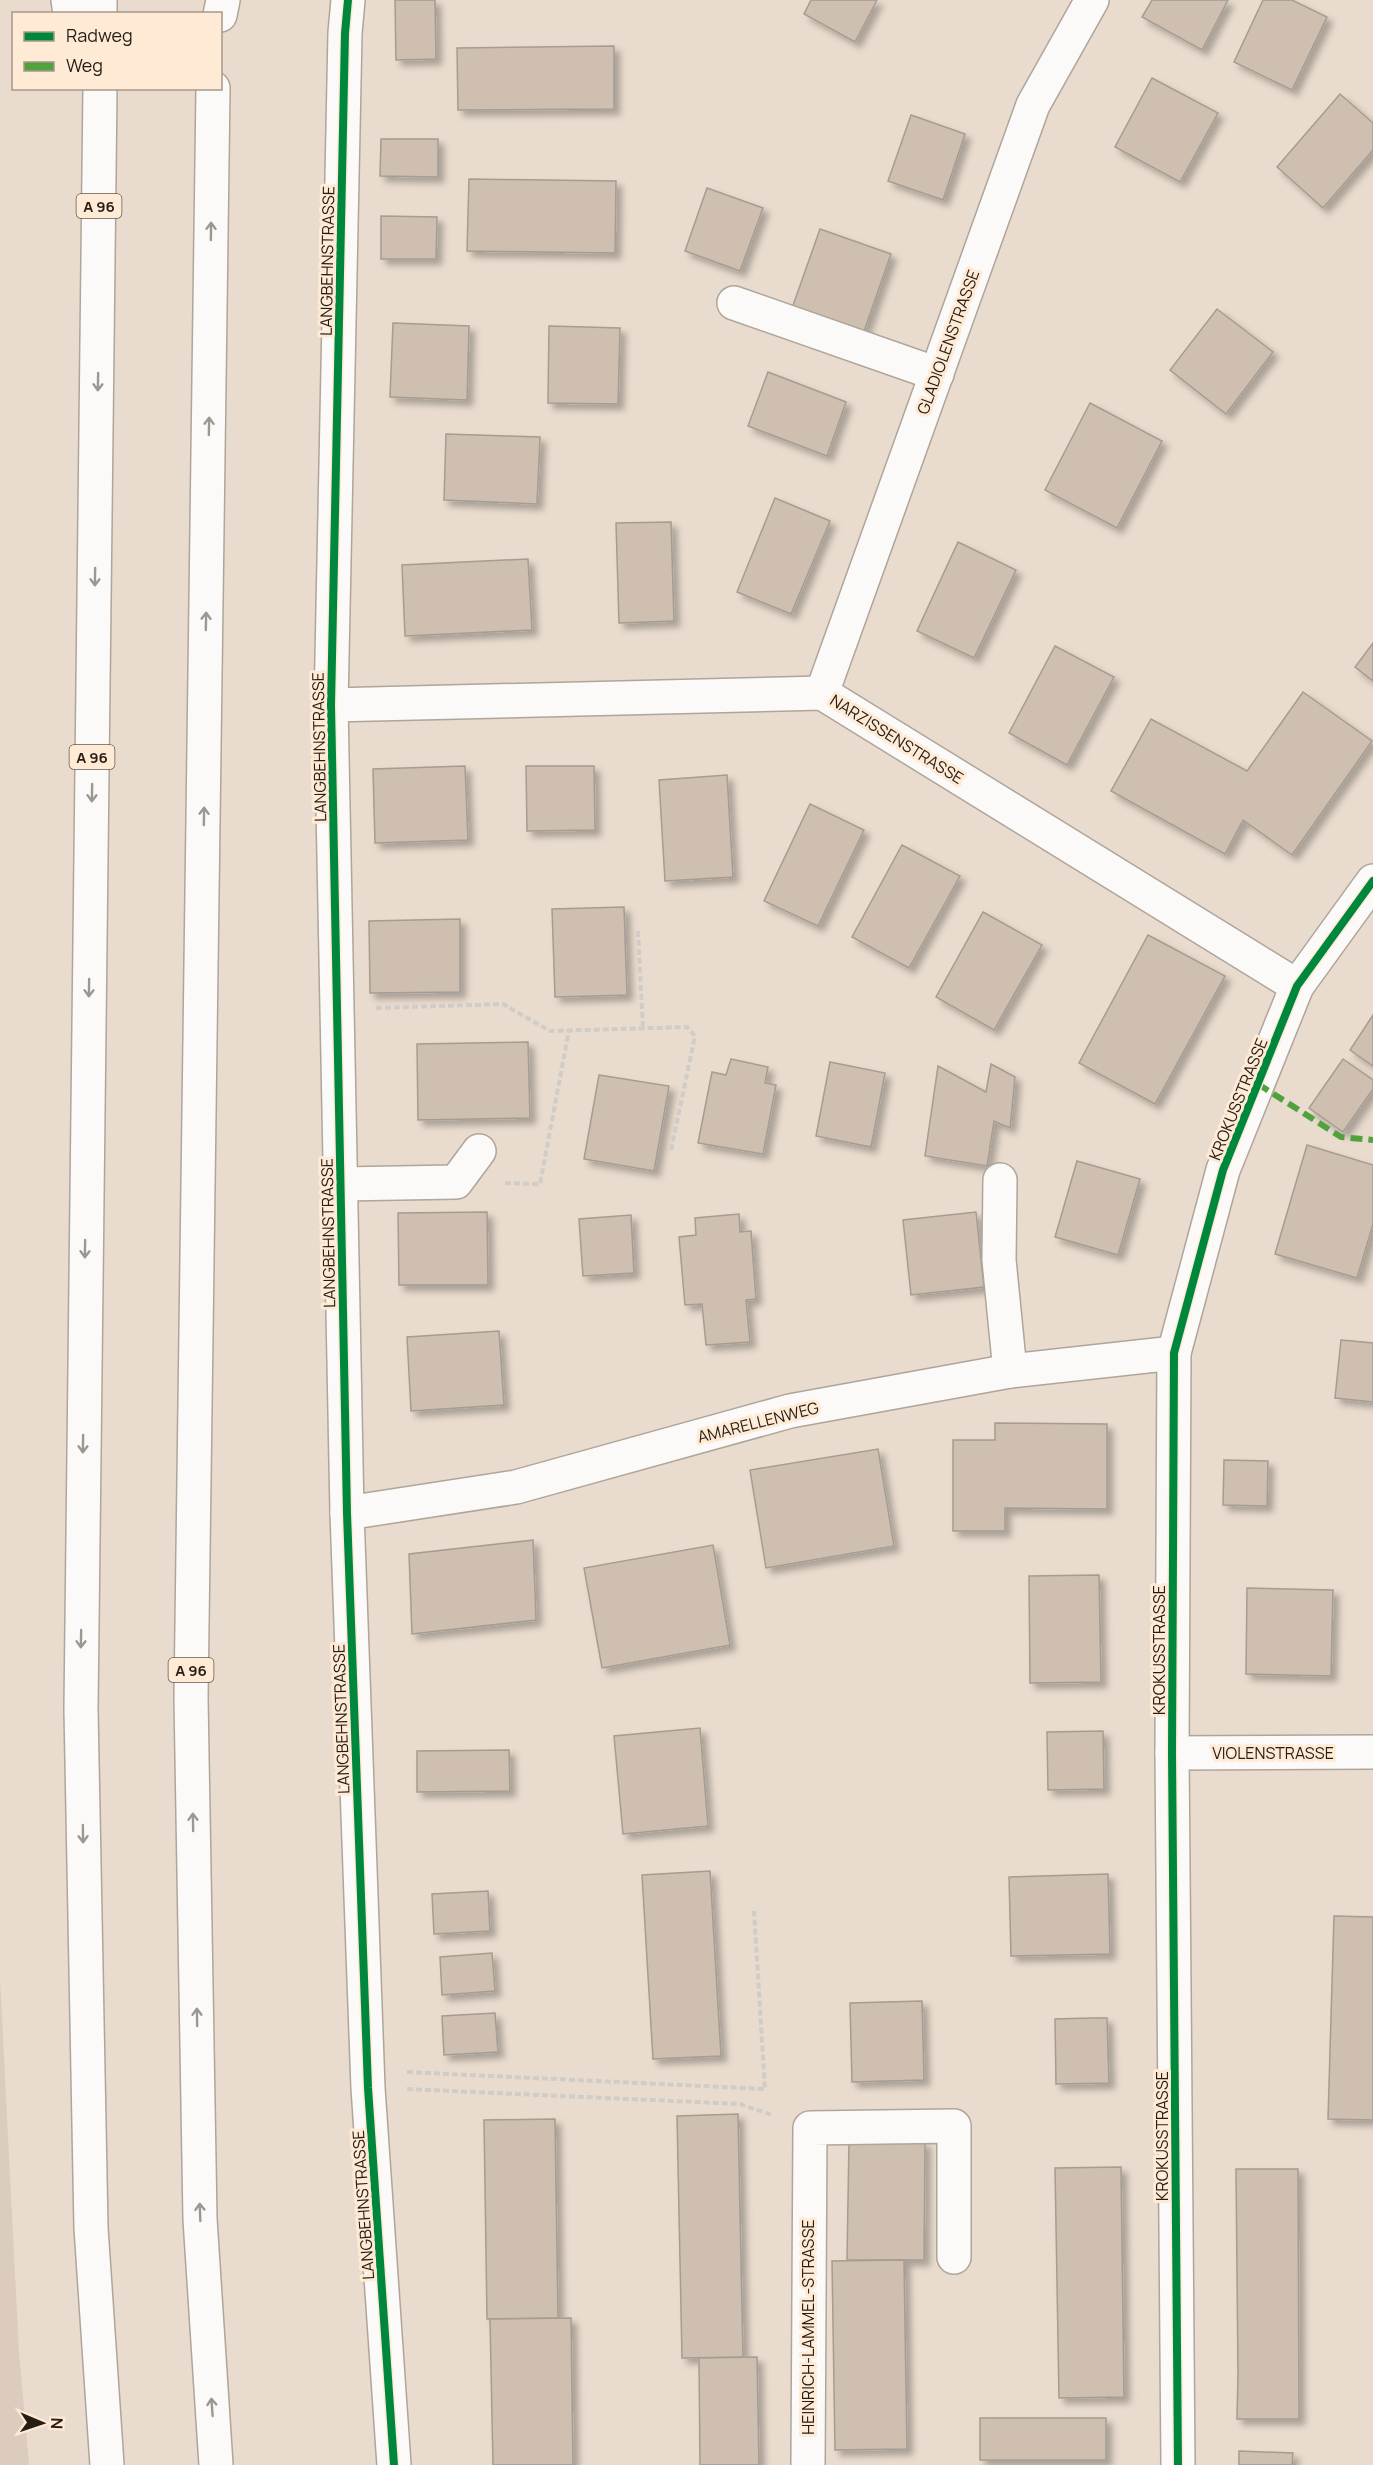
<svg xmlns="http://www.w3.org/2000/svg" width="1373" height="2465" viewBox="0 0 1373 2465" font-family="Manrope,sans-serif">
<style>
.medical{fill:#dbccbd}
.building{fill:#cebfb0;stroke:#a69c92;stroke-width:1.5;filter:url(#shadow)}
.lines{fill:none;stroke-linecap:round;stroke-linejoin:round}
.minor-casing{stroke:#afa59a;stroke-width:36}
.highway-casing{stroke:#afa59a;stroke-width:36}
.path{stroke:#d0ccc7;stroke-width:4;stroke-dasharray:6 3;stroke-linecap:butt}
.minor{stroke:#fcfaf8;stroke-width:33}
.highway{stroke:#fcfaf8;stroke-width:33}
.quiet{stroke:#50a23f;stroke-width:6;stroke-dasharray:12 6;stroke-linecap:butt}
.cycleway-casing{stroke:#feead5;stroke-width:11}
.cycleway{stroke:#00873e;stroke-width:8}
.oneway{stroke:#9c9791}
.labels{text-anchor:middle;dominant-baseline:central;stroke-width:6;stroke-linejoin:round;paint-order:stroke}
.shield{fill:#feead5;stroke:#675a4e;stroke-width:1.5}
.shield-label{font-size:15px;font-weight:bold;fill:#261d14}
.street-label{font-size:16px;fill:#261d14;stroke:#feead5}
</style>
<defs>
<filter id="shadow"><feDropShadow dx="5.5" dy="5.5" stdDeviation="3" flood-color="#0004"/></filter>
</defs>
<rect width="100%" height="100%" fill="#e9dbcd"/>
<path class="medical" d="M0 1979 19 2352 29 2465H0Z"/>
<g class="building">
<path d="M395 0H435L436 59 396 60Z"/>
<path d="M811 0H877L855 42 804 14Z"/>
<path d="M1152 0H1228L1202 50 1142 17Z"/>
<path d="M1263 0H1292L1327 17 1292 90 1234 62Z"/>
<path d="M614 46V109L458 110 457 48Z"/>
<path d="M1152 78 1218 113 1180 182 1115 147Z"/>
<path d="M1340 94 1373 123V150L1323 208 1277 167Z"/>
<path d="M911 115 965 134 943 200 888 181Z"/>
<path d="M381 139H438V177L380 176Z"/>
<path d="M469 179 616 181 615 253 467 251Z"/>
<path d="M707 188 763 208 740 271 685 251Z"/>
<path d="M381 216 437 217 436 259H381Z"/>
<path d="M820 229 891 254 862 337 791 311Z"/>
<path d="M1217 309 1273 352 1226 414 1170 370Z"/>
<path d="M393 323 469 326 467 400 390 397Z"/>
<path d="M549 326 620 328 618 404 548 403Z"/>
<path d="M768 372 846 402 827 456 748 426Z"/>
<path d="M1090 403 1162 441 1117 528 1045 490Z"/>
<path d="M446 434 540 437 537 504 444 500Z"/>
<path d="M775 498 830 521 791 614 737 592Z"/>
<path d="M671 522 674 621 619 623 616 523Z"/>
<path d="M958 542 1016 570 974 658 917 631Z"/>
<path d="M528 559 532 630 405 636 402 565Z"/>
<path d="M1373 643V681L1355 667Z"/>
<path d="M1055 646 1114 677 1067 765 1009 733Z"/>
<path d="M1303 692 1372 741 1292 855 1243 820 1225 854 1111 791 1151 719 1247 771Z"/>
<path d="M465 766 468 840 375 843 373 769Z"/>
<path d="M526 766H594L595 830 527 831Z"/>
<path d="M727 775 733 877 665 881 659 780Z"/>
<path d="M810 804 864 830 818 926 764 901Z"/>
<path d="M902 845 960 876 909 968 852 937Z"/>
<path d="M624 907 627 995 555 997 552 909Z"/>
<path d="M983 912 1042 945 994 1030 936 997Z"/>
<path d="M460 919V992L370 993 369 921Z"/>
<path d="M1148 935 1225 976 1155 1104 1079 1063Z"/>
<path d="M1373 1015V1066L1350 1050Z"/>
<path d="M528 1042 530 1118 418 1120 417 1044Z"/>
<path d="M731 1059 768 1067 765 1083 776 1085 763 1154 698 1143 712 1072 726 1075Z"/>
<path d="M1343 1059 1373 1080V1089L1343 1132 1309 1108Z"/>
<path d="M830 1062 885 1073 871 1147 816 1136Z"/>
<path d="M991 1064 1015 1077 1010 1128 994 1121 987 1166 925 1156 938 1066 986 1092Z"/>
<path d="M599 1075 669 1086 654 1171 584 1159Z"/>
<path d="M1307 1145 1373 1165V1224L1357 1278 1275 1254Z"/>
<path d="M1077 1161 1140 1179 1118 1255 1055 1237Z"/>
<path d="M487 1212 488 1285H399L398 1213Z"/>
<path d="M976 1212 984 1287 911 1295 903 1220Z"/>
<path d="M739 1214 740 1232 751 1231 756 1299 746 1300 750 1342 706 1345 702 1304 685 1305 679 1237 696 1235 695 1218Z"/>
<path d="M631 1215 634 1273 583 1276 579 1219Z"/>
<path d="M499 1331 504 1405 411 1411 407 1337Z"/>
<path d="M1341 1340 1373 1343V1402L1335 1398Z"/>
<path d="M995 1423 1107 1424V1509L1005 1508V1531H953V1440H995Z"/>
<path d="M878 1449 894 1546 766 1568 750 1470Z"/>
<path d="M1224 1460 1268 1461 1267 1506 1223 1505Z"/>
<path d="M533 1540 536 1620 412 1634 409 1554Z"/>
<path d="M713 1545 730 1645 602 1668 584 1568Z"/>
<path d="M1099 1575 1101 1682 1030 1683 1029 1576Z"/>
<path d="M1247 1588 1333 1590 1331 1676 1246 1674Z"/>
<path d="M700 1728 708 1826 623 1834 614 1736Z"/>
<path d="M1103 1731 1104 1789 1048 1790 1047 1732Z"/>
<path d="M509 1750 510 1791 417 1792V1751Z"/>
<path d="M710 1871 721 2056 653 2059 642 1875Z"/>
<path d="M1108 1874 1110 1954 1011 1956 1009 1877Z"/>
<path d="M488 1891 490 1931 434 1934 432 1894Z"/>
<path d="M1334 1916 1373 1917V2120L1328 2119Z"/>
<path d="M492 1953 495 1991 442 1995 440 1957Z"/>
<path d="M922 2001 924 2080 852 2082 850 2003Z"/>
<path d="M495 2013 498 2052 444 2055 442 2016Z"/>
<path d="M1092 2018H1107L1109 2083 1056 2084 1055 2019Z"/>
<path d="M738 2114 743 2357 682 2358 677 2116Z"/>
<path d="M555 2119 558 2318 487 2319 484 2120Z"/>
<path d="M849 2141 925 2142 924 2260H847Z"/>
<path d="M1121 2167 1124 2397 1059 2398 1055 2168Z"/>
<path d="M1236 2169H1298L1299 2419H1237L1238 2373Z"/>
<path d="M904 2260 907 2449 835 2450 832 2261Z"/>
<path d="M571 2318 573 2465H493L490 2319Z"/>
<path d="M757 2357 759 2465H700L699 2358Z"/>
<rect x="980" y="2418" width="126" height="42"/>
<path d="M1239 2451 1293 2453 1292 2465H1239Z"/>
</g>
<g class="lines">
<defs>
<g id="minor">
<path d="M348 0 345 33 331 705 347 1513 368 2088 394 2465"/>
<path d="M734 303 937 374"/>
<path d="M822 693 1033 105 1092 0"/>
<path d="M331 705 822 693 1297 986"/>
<path d="M1000 1180 999 1260 1010 1371"/>
<path d="M341 1184 456 1182 479 1151"/>
<path d="M347 1513 516 1487 790 1411 1010 1371 1174 1353"/>
<path d="M1172 1753 1373 1752"/>
<path d="M808 2465 810 2128 954 2126V2257"/>
<path d="M1178 2465 1172 1753 1174 1353 1223 1170 1297 986 1373 881"/>
</g>
<g id="highway">
<path d="M68 0 70 14"/>
<path d="M100 14V0"/>
<path d="M220 15 223 0"/>
<path d="M100 88 81 1709 91 2228 107 2465"/>
<path d="M213 88 191 1698 200 2219 216 2465"/>
</g>
</defs>
<use href="#minor" class="minor-casing"/>
<use href="#highway" class="highway-casing"/>
<g class="path">
<path d="M638 931 643 1029"/>
<path d="M376 1008 503 1004 550 1031 687 1027 695 1036 671 1150"/>
<path d="M505 1183 540 1184 569 1030"/>
<path d="M407 2072 765 2089 754 1911"/>
<path d="M407 2089 740 2104 772 2115"/>
</g>
<use href="#minor" class="minor"/>
<use href="#highway" class="highway"/>
<path class="quiet" d="M1258 1084 1341 1137 1373 1140"/>
<defs>
<g id="cycleway">
<path d="M348 0 345 33 331 705 347 1513 368 2088 394 2465"/>
<path d="M1178 2465 1172 1753 1174 1353 1223 1170 1297 986 1373 881"/>
</g>
</defs>
<use href="#cycleway" class="cycleway-casing"/>
<use href="#cycleway" class="cycleway"/>
</g>
<defs><path id="oneway-shaft" d="M-6 0H5M1.5-3L5.5 0L1.5 3" fill="none" stroke-width="1.6" stroke-linecap="round" stroke-linejoin="round" transform="scale(1.5)"/></defs>
<g class="oneway">
<use href="#oneway-shaft" transform="translate(211 231) rotate(-89)"/>
<use href="#oneway-shaft" transform="translate(98 382) rotate(91)"/>
<use href="#oneway-shaft" transform="translate(209 426) rotate(-89)"/>
<use href="#oneway-shaft" transform="translate(95 577) rotate(91)"/>
<use href="#oneway-shaft" transform="translate(206 621) rotate(-89)"/>
<use href="#oneway-shaft" transform="translate(92 793) rotate(91)"/>
<use href="#oneway-shaft" transform="translate(204 816) rotate(-89)"/>
<use href="#oneway-shaft" transform="translate(89 988) rotate(91)"/>
<use href="#oneway-shaft" transform="translate(85 1249) rotate(91)"/>
<use href="#oneway-shaft" transform="translate(83 1444) rotate(91)"/>
<use href="#oneway-shaft" transform="translate(81 1639) rotate(91)"/>
<use href="#oneway-shaft" transform="translate(193 1822) rotate(-91)"/>
<use href="#oneway-shaft" transform="translate(83 1834) rotate(89)"/>
<use href="#oneway-shaft" transform="translate(197 2017) rotate(-91)"/>
<use href="#oneway-shaft" transform="translate(200 2212) rotate(-92)"/>
<use href="#oneway-shaft" transform="translate(212 2407) rotate(-94)"/>
</g>
<g class="labels">
<g class="shield">
<rect x="76.5" y="194" width="45" height="24" rx="4.5"/>
<rect x="69.5" y="745" width="45" height="24" rx="4.5"/>
<rect x="168.5" y="1658" width="45" height="24" rx="4.5"/>
</g>
<g class="shield-label">
<text x="99" y="206">A 96</text>
<text x="92" y="757">A 96</text>
<text x="191" y="1670">A 96</text>
</g>
<g class="street-label">
<text transform="translate(327 261) rotate(-89)">LANGBEHNSTRASSE</text>
<text transform="translate(948 342) rotate(-70)">GLADIOLENSTRASSE</text>
<text transform="translate(897 739) rotate(32)">NARZISSENSTRASSE</text>
<text transform="translate(319 747) rotate(-91)">LANGBEHNSTRASSE</text>
<text transform="translate(1238 1099) rotate(-68)">KROKUSSTRASSE</text>
<text transform="translate(328 1233) rotate(-91)">LANGBEHNSTRASSE</text>
<text transform="translate(758 1422) rotate(-14)">AMARELLENWEG</text>
<text transform="translate(1159 1650) rotate(-90)">KROKUSSTRASSE</text>
<text transform="translate(341 1719) rotate(-92)">LANGBEHNSTRASSE</text>
<text x="1273" y="1753">VIOLENSTRASSE</text>
<text transform="translate(1162 2136) rotate(-90)">KROKUSSTRASSE</text>
<text transform="translate(363 2205) rotate(-94)">LANGBEHNSTRASSE</text>
<text transform="translate(808 2327) rotate(-90)">HEINRICH-LAMMEL-STRASSE</text>
</g>
</g>
<rect x="12" y="12" width="210" height="78" fill="#feead5" stroke="#a89888" stroke-width="1.5"/>
<rect x="24" y="32" width="30" height="9" fill="#00873e" stroke="#a89888" stroke-width="1.5"/>
<text x="66" y="42" font-size="18" fill="#261d14">Radweg</text>
<rect x="24" y="62" width="30" height="9" fill="#50a23f" stroke="#a89888" stroke-width="1.5"/>
<text x="66" y="72" font-size="18" fill="#261d14">Weg</text>
<g transform="translate(42 2423) rotate(92)" stroke="#feead5" stroke-width="4.5" paint-order="stroke">
<path d="M0-4.5L10 22L0 15L-10 22Z" fill="#261d14"/>
<text y="-9" font-size="16" font-weight="bold" text-anchor="middle" fill="#261d14">N</text>
</g>
</svg>
